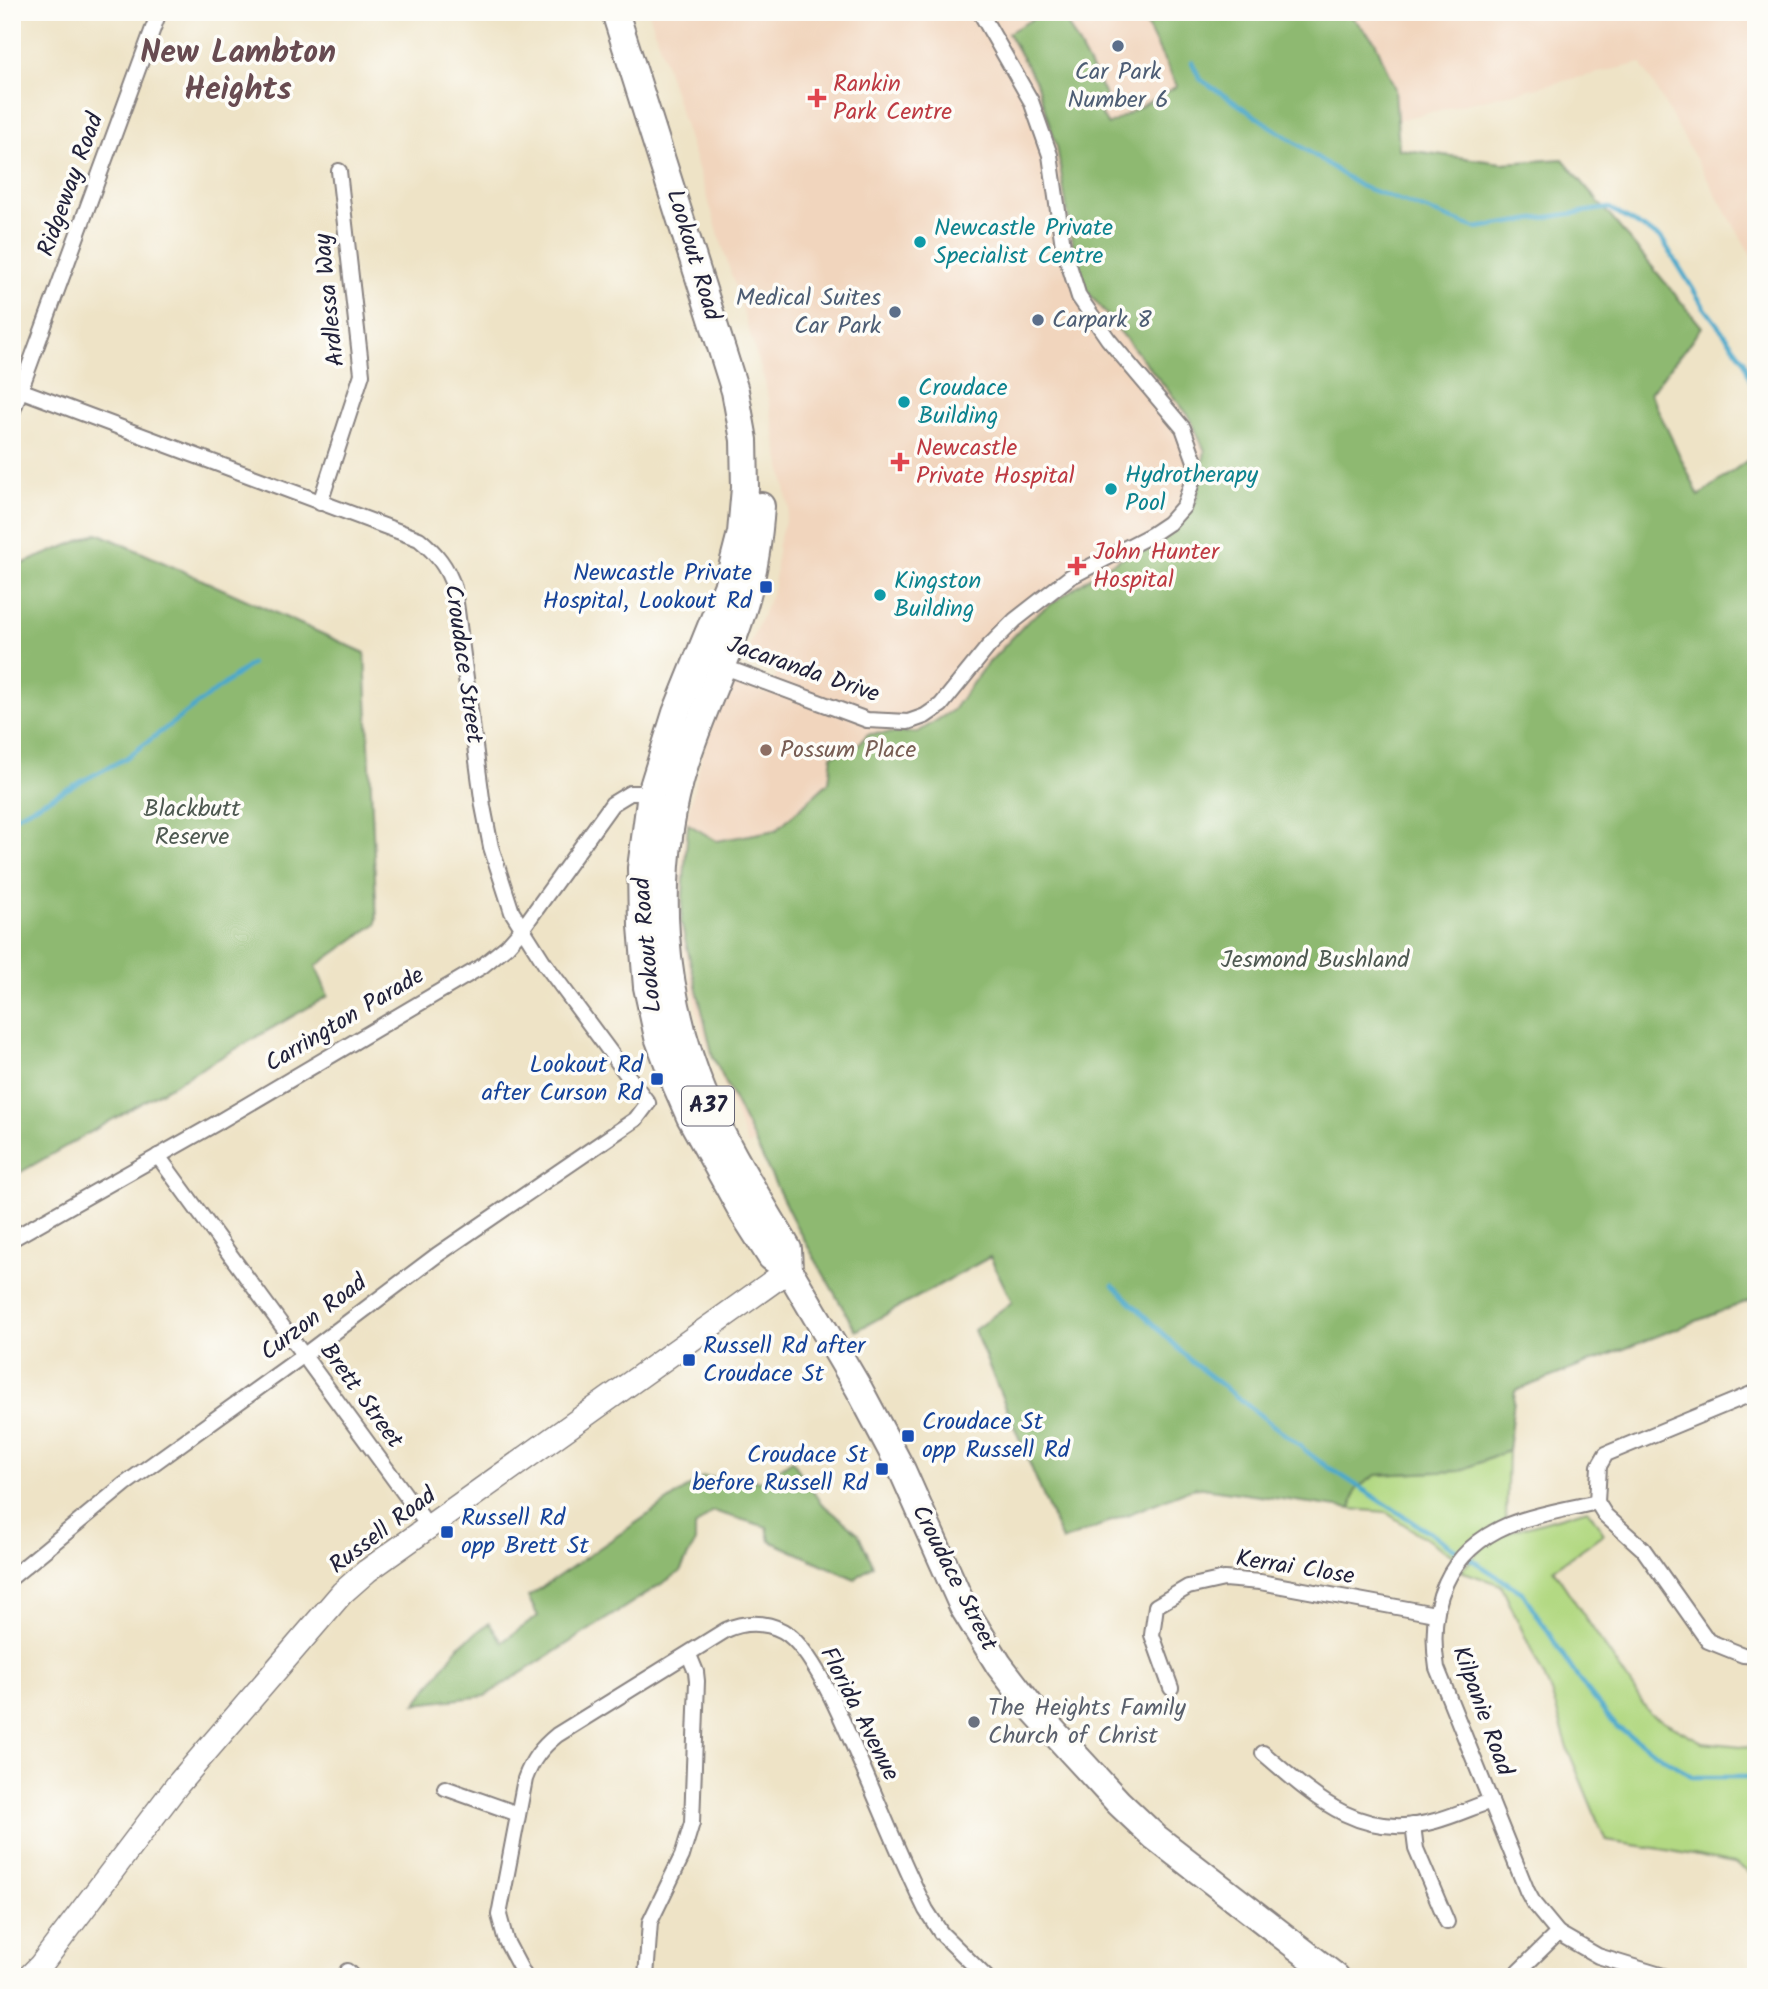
<svg xmlns="http://www.w3.org/2000/svg" width="1768" height="1989" viewBox="0 0 1768 1989" font-family="Kalam,sans-serif">
<style>
.built{fill:#f1d5bd}
.green{fill:#b3d983;stroke:#6a7e5f;stroke-width:2}
.forest{fill:#8eb971;stroke:#586e56;stroke-width:2}
.lines{fill:none;stroke-linecap:round;stroke-linejoin:round}
.stream{stroke:#4ca9cb;stroke-width:4.5}
.street-casing{stroke:#888280;stroke-width:18}
.primary-casing{stroke:#888280;stroke-width:26}
.highway-casing{stroke:#888280;stroke-width:30}
.street{stroke:#fff;stroke-width:14}
.primary{stroke:#fff;stroke-width:23}
.highway{stroke:#fff;stroke-width:26}
.service-dot{fill:#5c6f8a;stroke:#fdfcf7;stroke-width:2.5}
.health-dot{fill:#e0444e;stroke:#fdfcf7;stroke-width:2.5}
.culture-dot{fill:#0f9aa8;stroke:#fdfcf7;stroke-width:2.5}
.transit-dot{fill:#1a4fb4;stroke:#fdfcf7;stroke-width:2.5}
.education-dot{fill:#8d6e63;stroke:#fdfcf7;stroke-width:2.5}
.worship-dot{fill:#6b7280;stroke:#fdfcf7;stroke-width:2.5}
.labels{text-anchor:middle;dominant-baseline:central;stroke-width:7;stroke-linejoin:round;paint-order:stroke}
.shield{fill:#fdfcf7;stroke:#646373;stroke-width:2}
.shield-label{font-size:23px;font-weight:bold;fill:#22223b}
.service-label{font-size:24px;fill:#4e5e75;stroke:#fdfcf7}
.health-label{font-size:24px;fill:#be3a42;stroke:#fdfcf7;text-anchor:start}
.street-label{font-size:24px;fill:#22223b;stroke:#fdfcf7}
.culture-label{font-size:24px;fill:#0d838f;stroke:#fdfcf7;text-anchor:start}
.transit-label{font-size:24px;fill:#164399;stroke:#fdfcf7;text-anchor:end}
.education-label{font-size:24px;fill:#785e54;stroke:#fdfcf7;text-anchor:start}
.park-label{font-size:24px;fill:#4e5951;stroke:#fdfcf7}
.worship-label{font-size:24px;fill:#5b616d;stroke:#fdfcf7;text-anchor:start}
.district-label{font-size:32px;font-weight:bold;fill:#684b51;stroke:#fdfcf7}
</style>
<rect width="100%" height="100%" fill="#fdfcf7"/>
<filter id="ink" filterUnits="userSpaceOnUse"><feTurbulence type="fractalNoise" baseFrequency=".0143" numOctaves="2"/><feDisplacementMap in="SourceGraphic" scale="14" xChannelSelector="R" yChannelSelector="G"/><feConvolveMatrix kernelMatrix="1 2 1 2 8 2 1 2 1" color-interpolation-filters="sRGB"/></filter>
<filter id="wash" filterUnits="userSpaceOnUse"><feTurbulence type="fractalNoise" baseFrequency=".00686" numOctaves="4" result="noise"/><feDisplacementMap in="SourceGraphic" scale="28" xChannelSelector="R" yChannelSelector="G"/><feGaussianBlur stdDeviation="1.57" result="paint"/><feColorMatrix in="noise" values="0 0 0 0 0 0 0 0 0 0 0 0 0 0 0 0 0 1.4 0 .05"/><feComposite in="paint" operator="in"/></filter>
<g filter="url(#wash)">
<rect width="100%" height="100%" fill="#eee3c6"/>
<path class="built" d="M649 12H1756V264L1641 63 1255 153 1475 890 924 1041 748 1146 701 1029 681 934 680 881 686 823 702 755 725 689 739 684 768 694 778 669 748 657 751 642 774 587 778 544 789 508 765 382Z"/>
<g class="green">
<path d="M1508 1451 1506 1519 1456 1558 1385 1512 1351 1509 1356 1489 1376 1475 1459 1471Z"/>
<path d="M1588 1509 1604 1534 1553 1569 1650 1714 1702 1742 1751 1747 1756 1745V1877L1734 1863 1661 1849 1606 1841 1570 1755 1551 1692 1501 1585 1461 1571 1487 1542 1511 1531Z"/>
</g>
<g class="forest">
<path d="M1045 12H1061L1109 102 1098 109 1108 125 1177 86 1145 22 1163 12H1347L1375 41 1395 89 1399 149 1502 163 1563 159 1702 327 1650 393 1699 496 1756 454V1298L1515 1391 1508 1451 1459 1471 1376 1475 1356 1489 1351 1509 1196 1487 1062 1541 974 1330 1012 1302 990 1257 856 1331 794 1222 713 1057 681 922 688 824 717 841 776 830 829 782 832 755 853 750 868 734 918 732 953 710 982 670 1030 619 1100 570 1174 529 1196 501 1205 451 1189 416 1087 291 1072 241 1057 147 1036 82 1008 33Z"/>
<path d="M98 533 365 653 377 923 316 966 328 996 12 1177V568Z"/>
<path d="M792 1460 820 1502 858 1533 873 1565 855 1579 770 1541 767 1527 713 1511 695 1527V1542L680 1572 485 1696 416 1704 459 1646 489 1623 502 1642 538 1616 528 1597 703 1477 762 1481Z"/>
</g>
<g class="lines">
<g class="stream">
<path d="M1192 62 1200 79 1360 186 1476 228 1609 208 1662 239 1704 307 1744 360 1756 398"/>
<path d="M12 818 126 758 251 664"/>
<path d="M1113 1285 1192 1362 1319 1461 1523 1593 1579 1680 1617 1727 1693 1777H1756"/>
</g>
</g>
</g>
<g filter="url(#ink)">
<g class="lines">
<defs>
<g id="street">
<path d="M12 387 419 539C436 553 447 566 454 588L483 806 491 847 512 912 545 964 648 1103 636 1119 437 1255 311 1350 125 1484 12 1577"/>
<path d="M12 413 159 12"/>
<path d="M320 503 362 374 339 171"/>
<path d="M719 665 867 720 908 722 925 716 941 705 988 647 1015 620 1070 577 1151 535 1169 523 1184 506 1197 467 1183 428 1108 339 1079 297 1063 246 1050 155 1031 101 980 12"/>
<path d="M158 1156 429 1527"/>
<path d="M12 1239 215 1124 481 967 507 946 522 929 612 804 630 793H651"/>
<path d="M1756 1392 1606 1454 1599 1466 1597 1502 1605 1515 1643 1549 1708 1641 1743 1655 1756 1656"/>
<path d="M1171 1688 1152 1635 1156 1606 1188 1587 1224 1579 1260 1582 1435 1614"/>
<path d="M1263 1753C1314 1797 1361 1842 1435 1821 1454 1816 1473 1807 1491 1801"/>
<path d="M445 1788 518 1814"/>
<path d="M1413 1825 1416 1849 1447 1922"/>
<path d="M1558 1933 1534 1904 1527 1891 1437 1668C1427 1605 1447 1551 1508 1525 1535 1514 1569 1509 1597 1502"/>
<path d="M347 1971 353 1977"/>
<path d="M525 1977 506 1941 499 1915 525 1779C532 1760 541 1748 557 1735L726 1630C743 1622 765 1621 783 1631 815 1649 848 1734 863 1768 884 1816 903 1864 926 1910L941 1933 986 1977"/>
<path d="M646 1977 650 1922 682 1856 692 1823 697 1681 696 1672 689 1655"/>
<path d="M1513 1977 1558 1933 1598 1956 1667 1977"/>
</g>
<path id="primary" d="M29 1977 40 1966 178 1784 342 1593 367 1571 789 1270"/>
<g id="highway">
<path d="M615 12 735 391 744 440 745 488 741 533 727 587 676 713 651 793 641 868 642 926 647 987 658 1037 676 1085 690 1117 743 1213 771 1257 789 1270 859 1389 902 1470 963 1607 999 1665 1032 1708 1071 1751 1119 1803 1155 1837 1336 1977"/>
<path d="M761 506C759 535 755 566 747 595 732 652 703 706 685 764 651 874 661 994 706 1100 727 1150 761 1202 788 1249L789 1270"/>
</g>
</defs>
<use href="#street" class="street-casing"/>
<use href="#primary" class="primary-casing"/>
<use href="#highway" class="highway-casing"/>
<use href="#street" class="street"/>
<use href="#primary" class="primary"/>
<use href="#highway" class="highway"/>
</g>
</g>
<g class="service-dot">
<circle cx="1118" cy="46" r="7"/>
<circle cx="895" cy="312" r="7"/>
<circle cx="1038" cy="320" r="7"/>
</g>
<g class="health-dot">
<path d="M813.5 87.5h7v7h7v7h-7v7h-7v-7h-7v-7h7z"/>
<path d="M896.5 451.5h7v7h7v7h-7v7h-7v-7h-7v-7h7z"/>
<path d="M1073.5 555.5h7v7h7v7h-7v7h-7v-7h-7v-7h7z"/>
</g>
<g class="culture-dot">
<circle cx="920" cy="242" r="7"/>
<circle cx="904" cy="402" r="7"/>
<circle cx="1111" cy="489" r="7"/>
<circle cx="880" cy="595" r="7"/>
</g>
<g class="transit-dot">
<rect x="759" y="580" width="14" height="14" rx="3.5"/>
<rect x="650" y="1072" width="14" height="14" rx="3.5"/>
<rect x="682" y="1353" width="14" height="14" rx="3.5"/>
<rect x="901" y="1429" width="14" height="14" rx="3.5"/>
<rect x="875" y="1462" width="14" height="14" rx="3.5"/>
<rect x="440" y="1525" width="14" height="14" rx="3.5"/>
</g>
<circle class="education-dot" cx="766" cy="750" r="7"/>
<circle class="worship-dot" cx="974" cy="1722" r="7"/>
<g class="labels">
<rect class="shield" x="682" y="1086.5" width="52" height="39" rx="5"/>
<g class="shield-label">
<text x="708" y="1106">A37</text>
</g>
<g class="service-label">
<text x="1118" y="72">Car Park<tspan x="1118" dy="28">Number 6</tspan></text>
<text x="881" y="298" text-anchor="end">Medical Suites<tspan x="881" dy="28">Car Park</tspan></text>
<text x="1052" y="320" text-anchor="start">Carpark 8</text>
</g>
<g class="health-label">
<text x="833" y="84">Rankin<tspan x="833" dy="28">Park Centre</tspan></text>
<text x="916" y="448">Newcastle<tspan x="916" dy="28">Private Hospital</tspan></text>
<text x="1093" y="552">John Hunter<tspan x="1093" dy="28">Hospital</tspan></text>
</g>
<g class="street-label">
<text transform="translate(71 185) rotate(-70)">Ridgeway Road</text>
<text transform="translate(693 255) rotate(73)">Lookout Road</text>
<text transform="translate(330 300) rotate(-96)">Ardlessa Way</text>
<text transform="translate(463 664) rotate(82)">Croudace Street</text>
<text transform="translate(803 670) rotate(19)">Jacaranda Drive</text>
<text transform="translate(648 945) rotate(-95)">Lookout Road</text>
<text transform="translate(345 1020) rotate(-31)">Carrington Parade</text>
<text transform="translate(314 1318) rotate(-37)">Curzon Road</text>
<text transform="translate(361 1396) rotate(54)">Brett Street</text>
<text transform="translate(383 1531) rotate(-37)">Russell Road</text>
<text transform="translate(1295 1568) rotate(9)">Kerrai Close</text>
<text transform="translate(954 1578) rotate(63)">Croudace Street</text>
<text transform="translate(1482 1711) rotate(70)">Kilpanie Road</text>
<text transform="translate(859 1714) rotate(63)">Florida Avenue</text>
</g>
<g class="culture-label">
<text x="934" y="228">Newcastle Private<tspan x="934" dy="28">Specialist Centre</tspan></text>
<text x="918" y="388">Croudace<tspan x="918" dy="28">Building</tspan></text>
<text x="1125" y="475">Hydrotherapy<tspan x="1125" dy="28">Pool</tspan></text>
<text x="894" y="581">Kingston<tspan x="894" dy="28">Building</tspan></text>
</g>
<g class="transit-label">
<text x="752" y="573">Newcastle Private<tspan x="752" dy="28">Hospital, Lookout Rd</tspan></text>
<text x="643" y="1065">Lookout Rd<tspan x="643" dy="28">after Curson Rd</tspan></text>
<text x="703" y="1346" text-anchor="start">Russell Rd after<tspan x="703" dy="28">Croudace St</tspan></text>
<text x="922" y="1422" text-anchor="start">Croudace St<tspan x="922" dy="28">opp Russell Rd</tspan></text>
<text x="868" y="1455">Croudace St<tspan x="868" dy="28">before Russell Rd</tspan></text>
<text x="461" y="1518" text-anchor="start">Russell Rd<tspan x="461" dy="28">opp Brett St</tspan></text>
</g>
<g class="education-label">
<text x="780" y="750">Possum Place</text>
</g>
<g class="park-label">
<text x="192" y="809">Blackbutt<tspan x="192" dy="28">Reserve</tspan></text>
<text x="1315" y="960">Jesmond Bushland</text>
</g>
<g class="worship-label">
<text x="988" y="1708">The Heights Family<tspan x="988" dy="28">Church of Christ</tspan></text>
</g>
<g class="district-label">
<text x="238" y="53">New Lambton<tspan x="238" dy="37">Heights</tspan></text>
</g>
</g>
<rect width="1768" height="1989" fill="none" stroke="#fdfcf7" stroke-width="42"/>
</svg>
